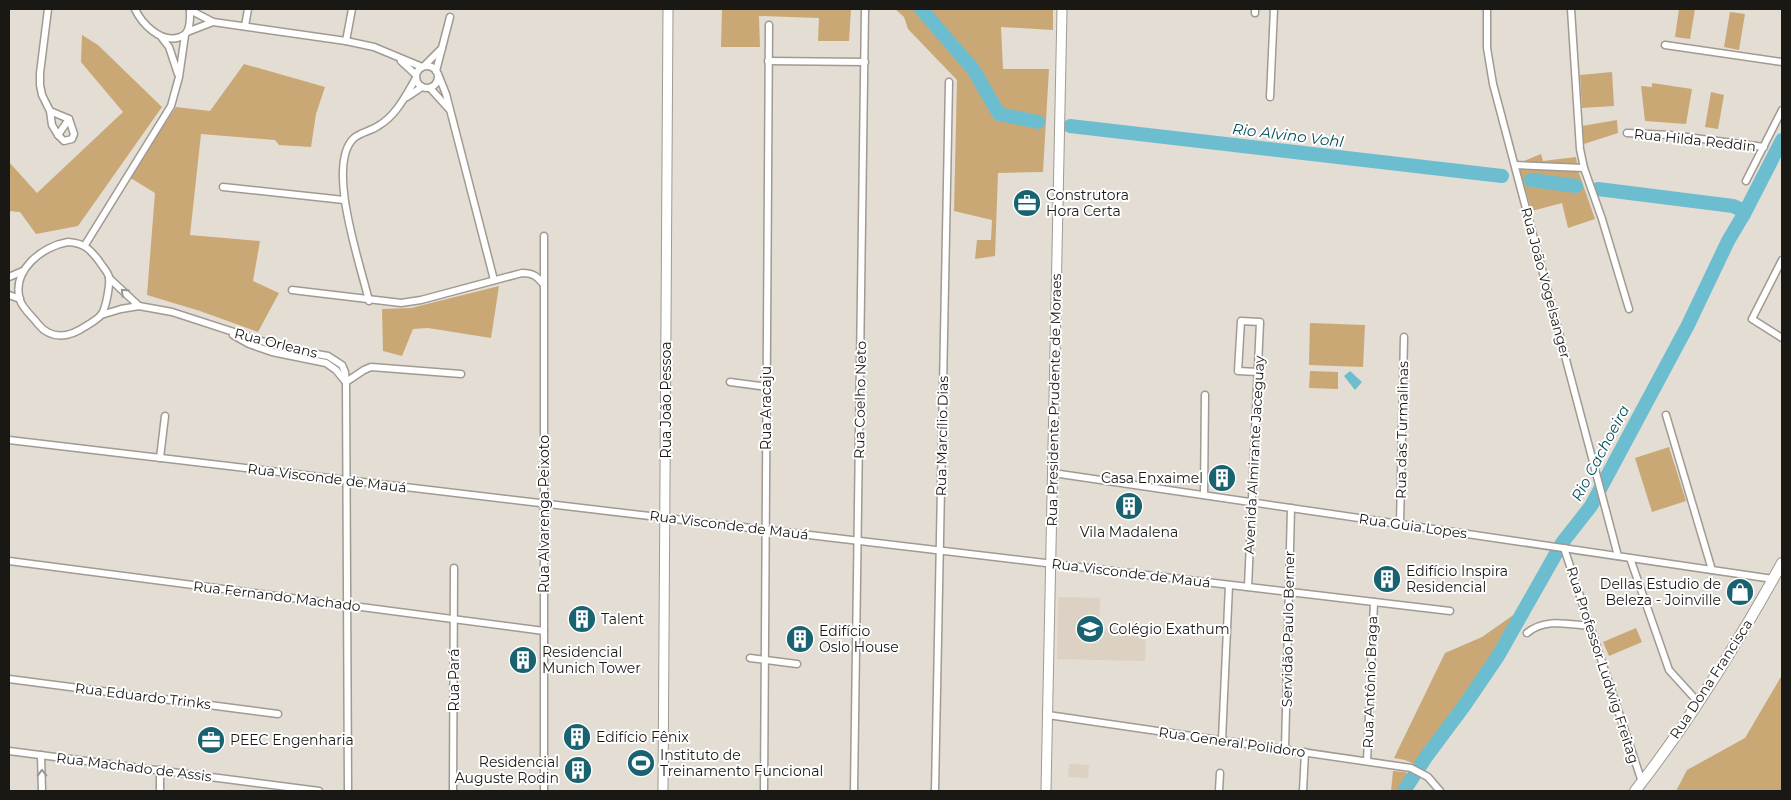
<svg xmlns="http://www.w3.org/2000/svg" width="1791" height="800" viewBox="0 0 1791 800" font-family="Montserrat,sans-serif">
<style>
.built{fill:#dcd1c2}
.green{fill:#c9a876}
.water{fill:#6dbdd0}
.lines{fill:none;stroke-linecap:round;stroke-linejoin:round}
.river{stroke:#6dbdd0;stroke-width:14}
.street-casing{stroke:#a09a92;stroke-width:9}
.secondary-casing{stroke:#a09a92;stroke-width:11}
.primary-casing{stroke:#a09a92;stroke-width:12}
.street{stroke:#fff;stroke-width:6}
.secondary{stroke:#fff;stroke-width:9}
.primary{stroke:#fff;stroke-width:10}
.oneway{stroke:#989796}
.labels{text-anchor:middle;dominant-baseline:central;stroke-width:4;stroke-linejoin:round;paint-order:stroke}
.street-label{font-size:14px;fill:#1a1815;stroke:#fff}
.poi-label{font-size:14px;fill:#1a1815;stroke:#fff;text-anchor:start}
.water-label{font-size:15px;font-style:italic;fill:#044f5c;stroke:#fff}
</style>
<rect width="100%" height="100%" fill="#e3ddd4"/>
<g class="built">
<path d="M1058 597 1100 598 1099 628 1146 630 1145 661 1057 659Z"/>
<path d="M1069 764 1089 765 1088 778 1068 777Z"/>
</g>
<g class="green">
<path d="M722 9H851L849 41H818L819 18 759 16 760 47H721Z"/>
<path d="M895 9H1053V30L1001 27 1003 69H1049L1043 172 998 173 995 256 975 259 977 240H991L992 220 954 211 957 80 908 29 904 17Z"/>
<path d="M1679 9H1695L1690 39 1675 37Z"/>
<path d="M1730 12 1745 14 1739 50 1724 47Z"/>
<path d="M82 35 98 45 162 107 78 226 36 234 20 212 9 211V162L37 193 123 112 81 62Z"/>
<path d="M244 64 325 87 316 114 311 147 279 145 275 140 201 134 190 235 260 241 253 281 279 293 258 332 200 311 147 295 155 193 129 177 176 107 210 111Z"/>
<path d="M1612 72 1614 106 1582 108 1580 75Z"/>
<path d="M1652 83 1692 89 1686 124 1645 121 1641 86 1652 87Z"/>
<path d="M1711 92 1724 95 1718 129 1705 127Z"/>
<path d="M1617 120 1618 133 1584 144 1582 126Z"/>
<path d="M1541 154 1543 161 1576 157 1578 170 1595 219 1568 228 1562 203 1532 211 1520 174 1519 163Z"/>
<path d="M499 286 491 338 428 328 413 329 402 356 383 351 382 309 411 308Z"/>
<path d="M1310 323 1365 325 1363 367 1309 365Z"/>
<path d="M1310 371 1338 372V389L1309 388Z"/>
<path d="M1669 447 1686 501 1652 512 1635 458Z"/>
<path d="M1522 609 1504 636 1503 642 1499 645 1487 671 1467 693 1466 700 1460 706V711L1457 722 1445 729 1436 742H1432L1423 759 1416 765 1405 760 1394 758 1445 653 1482 637Z"/>
<path d="M1636 628 1642 642 1609 656 1603 642Z"/>
<path d="M1782 675V791H1676L1687 770 1745 738Z"/>
<path d="M1393 771 1405 772 1418 781 1412 791H1391Z"/>
</g>
<path class="water" d="M1350 371 1362 382 1355 390 1344 376Z"/>
<g class="lines">
<g class="river">
<path d="M921 9 973 69 999 114 1038 122"/>
<path d="M1070 126 1502 176"/>
<path d="M1531 180 1576 186"/>
<path d="M1598 189 1733 206 1742 210 1744 214"/>
<path d="M1404 791 1426 757 1464 706 1498 656 1562 543 1591 506 1688 325 1728 241 1744 214 1782 140"/>
</g>
<defs>
<g id="street">
<path d="M48 9 40 73V85L42 95 50 111 52 125 58 135 64 141 72 139 74 134 69 119 50 111"/>
<path d="M135 9C142 24 160 42 177 38 181 37 185 35 187 32 191 25 190 16 190 9"/>
<path d="M1487 9V48L1493 84 1618 556"/>
<path d="M1571 9 1580 149 1584 168 1602 219 1629 309"/>
<path d="M190 10 213 22 346 41 374 47 422 67"/>
<path d="M1255 13V9"/>
<path d="M245 26 248 9"/>
<path d="M187 32 213 22"/>
<path d="M162 38 169 47 178 74"/>
<path d="M346 41 352 9"/>
<path d="M1665 45 1782 62"/>
<path d="M401 61 416 75"/>
<path d="M768 61 865 62"/>
<path d="M424 66 442 48"/>
<circle cx="427" cy="77" r="11"/>
<path d="M436 71 450 17"/>
<path d="M438 74 446 94 494 280"/>
<path d="M430 88 449 109"/>
<path d="M407 97 422 87"/>
<path d="M1270 97 1274 9"/>
<path d="M1627 133 1671 135 1764 147"/>
<path d="M58 135 69 119"/>
<path d="M1515 165 1584 168"/>
<path d="M1746 181 1782 110"/>
<path d="M223 187 344 200"/>
<path d="M68 242C84 243 90 249 99 261 102 266 108 272 109 277 110 285 106 309 101 315 98 319 91 323 86 326 70 337 52 341 38 324 33 317 22 308 20 300 11 270 43 246 68 242Z"/>
<path d="M85 245 171 106 179 77 185 35"/>
<path d="M1782 260 1752 319 1782 338"/>
<path d="M9 277 23 271"/>
<path d="M109 278 139 306"/>
<path d="M292 290 401 303 421 300 522 273C533 273 537 276 544 285"/>
<path d="M9 295 20 299"/>
<path d="M369 301C361 266 325 165 354 138 361 132 371 131 378 126 396 116 406 95 416 78"/>
<path d="M101 315 121 309 139 306 172 312 283 348 328 356 342 365 345 372 346 382 348 791"/>
<path d="M233 335 249 344 272 352 326 363 336 370 345 381"/>
<path d="M346 382 364 370 371 367 461 374"/>
<path d="M730 382 767 387"/>
<path d="M1666 415 1712 570"/>
<path d="M9 440 1450 611"/>
<path d="M160 458 165 416"/>
<path d="M1053 473 1773 579"/>
<path d="M1204 495 1205 395"/>
<path d="M1400 524 1404 337"/>
<path d="M1564 548 1642 782"/>
<path d="M1630 558 1669 670 1698 702"/>
<path d="M9 561 544 631"/>
<path d="M1248 587 1260 322 1241 321 1238 371 1258 372"/>
<path d="M1527 633C1545 618 1567 624 1590 626"/>
<path d="M750 658 797 664"/>
<path d="M9 679 278 714"/>
<path d="M1048 715 1411 768 1428 777 1440 791"/>
<path d="M1222 740 1229 585"/>
<path d="M1285 749 1291 508"/>
<path d="M9 751 319 791"/>
<path d="M41 755 42 791"/>
<path d="M1367 761 1374 602"/>
<path d="M160 770V791"/>
<path d="M453 791 454 568"/>
<path d="M544 791V236"/>
<path d="M764 791 769 25"/>
<path d="M854 791 865 9"/>
<path d="M935 791 949 82"/>
<path d="M1219 791 1220 773"/>
<path d="M1303 791 1305 752"/>
</g>
<g id="secondary">
<path d="M663 791 668 9"/>
<path d="M1046 791 1062 9"/>
</g>
<path id="primary" d="M1635 791C1690 721 1739 641 1782 563"/>
</defs>
<use href="#street" class="street-casing"/>
<use href="#secondary" class="secondary-casing"/>
<use href="#primary" class="primary-casing"/>
<use href="#street" class="street"/>
<use href="#secondary" class="secondary"/>
<use href="#primary" class="primary"/>
</g>
<defs><path id="oneway-chevron" d="M-2-3.5L2.5 0L-2 3.5" fill="none" stroke-width="1.6" stroke-linecap="round" stroke-linejoin="round" transform="scale(1.25)"/></defs>
<g class="oneway">
<use href="#oneway-chevron" transform="translate(124 292) rotate(-136)"/>
<use href="#oneway-chevron" transform="translate(42 773) rotate(-91)"/>
</g>
<defs>
<symbol id="office-disc" viewBox="-11 -11 22 22"><circle r="9.5" fill="#196270" stroke="#fff"/><path d="M-6-3h4V-5.5h4V-3h4V5H-6ZM-1-4.5V-3h2v-1.5ZM-6 0V1H6V0Z" fill="#fff"/></symbol>
<symbol id="building-disc" viewBox="-11 -11 22 22"><circle r="9.5" fill="#196270" stroke="#fff"/><path d="M-4-6H4V6H1V3H-1V6H-4ZM-2.5-4.3h1.7v1.8h-1.7ZM.8-4.3h1.7v1.8H.8ZM-2.5-1h1.7V.8h-1.7ZM.8-1h1.7V.8H.8Z" fill="#fff"/></symbol>
<symbol id="shop-disc" viewBox="-11 -11 22 22"><circle r="9.5" fill="#196270" stroke="#fff"/><path d="M-5-2.5h2.3a2.7 3.5 0 0 1 5.4 0H5L5.5 6h-11ZM-1.5-2.5h3a1.5 2.3 0 0 0-3 0Z" fill="#fff"/></symbol>
<symbol id="school-disc" viewBox="-11 -11 22 22"><circle r="9.5" fill="#196270" stroke="#fff"/><path d="M0-5L7-2L0 1L-7-2ZM-4 1L0 2.5L4 1V4Q0 6-4 4Z" fill="#fff"/></symbol>
<symbol id="stadium-disc" viewBox="-11 -11 22 22"><circle r="9.5" fill="#196270" stroke="#fff"/><path d="M0-5a6.5 5 0 1 0 0 10a6.5 5 0 1 0 0-10ZM-3.5-1.8h7v3.6h-7Z" fill="#fff"/></symbol>
</defs>
<g fill-rule="evenodd">
<use href="#office-disc" x="1011" y="187" width="32" height="32"/>
<use href="#building-disc" x="1206" y="462" width="32" height="32"/>
<use href="#building-disc" x="1113" y="490" width="32" height="32"/>
<use href="#building-disc" x="1371" y="563" width="32" height="32"/>
<use href="#shop-disc" x="1724" y="576" width="32" height="32"/>
<use href="#building-disc" x="566" y="603" width="32" height="32"/>
<use href="#school-disc" x="1074" y="613" width="32" height="32"/>
<use href="#building-disc" x="784" y="623" width="32" height="32"/>
<use href="#building-disc" x="507" y="644" width="32" height="32"/>
<use href="#building-disc" x="561" y="721" width="32" height="32"/>
<use href="#office-disc" x="195" y="724" width="32" height="32"/>
<use href="#stadium-disc" x="625" y="747" width="32" height="32"/>
<use href="#building-disc" x="562" y="754" width="32" height="32"/>
</g>
<g class="labels">
<g class="street-label">
<text transform="translate(1695 140) rotate(6)">Rua Hilda Reddin</text>
<text transform="translate(1546 283) rotate(75)">Rua João Vogelsanger</text>
<text transform="translate(276 343) rotate(14)">Rua Orleans</text>
<text transform="translate(666 400) rotate(-90)">Rua João Pessoa</text>
<text transform="translate(860 400) rotate(-89)">Rua Coelho Neto</text>
<text transform="translate(1054 400) rotate(-89)">Rua Presidente Prudente de Moraes</text>
<text transform="translate(766 408) rotate(-90)">Rua Aracaju</text>
<text transform="translate(1402 430) rotate(-89)">Rua das Turmalinas</text>
<text transform="translate(942 436) rotate(-89)">Rua Marcílio Dias</text>
<text transform="translate(1254 455) rotate(-87)">Avenida Almirante Jaceguay</text>
<text transform="translate(327 478) rotate(7)">Rua Visconde de Mauá</text>
<text transform="translate(544 514) rotate(-90)">Rua Alvarenga Peixoto</text>
<text transform="translate(729 525) rotate(7)">Rua Visconde de Mauá</text>
<text transform="translate(1413 526) rotate(8)">Rua Guia Lopes</text>
<text transform="translate(1131 573) rotate(7)">Rua Visconde de Mauá</text>
<text transform="translate(277 596) rotate(7)">Rua Fernando Machado</text>
<text transform="translate(1288 629) rotate(-89)">Servidão Paulo Berner</text>
<text transform="translate(1603 665) rotate(72)">Rua Professor Ludwig Freitag</text>
<text transform="translate(1711 679) rotate(-57)">Rua Dona Francisca</text>
<text transform="translate(454 680) rotate(-90)">Rua Pará</text>
<text transform="translate(1370 682) rotate(-88)">Rua Antônio Braga</text>
<text transform="translate(143 696) rotate(7)">Rua Eduardo Trinks</text>
<text transform="translate(1232 742) rotate(8)">Rua General Polidoro</text>
<text transform="translate(134 767) rotate(7)">Rua Machado de Assis</text>
</g>
<g class="poi-label">
<text x="1046" y="195">Construtora<tspan x="1046" dy="16">Hora Certa</tspan></text>
<text x="1203" y="478" text-anchor="end">Casa Enxaimel</text>
<text x="1129" y="532" text-anchor="middle">Vila Madalena</text>
<text x="1406" y="571">Edifício Inspira<tspan x="1406" dy="16">Residencial</tspan></text>
<text x="1721" y="584" text-anchor="end">Dellas Estudio de<tspan x="1721" dy="16">Beleza - Joinville</tspan></text>
<text x="601" y="619">Talent</text>
<text x="1109" y="629">Colégio Exathum</text>
<text x="819" y="631">Edifício<tspan x="819" dy="16">Oslo House</tspan></text>
<text x="542" y="652">Residencial<tspan x="542" dy="16">Munich Tower</tspan></text>
<text x="596" y="737">Edifício Fênix</text>
<text x="230" y="740">PEEC Engenharia</text>
<text x="660" y="755">Instituto de<tspan x="660" dy="16">Treinamento Funcional</tspan></text>
<text x="559" y="762" text-anchor="end">Residencial<tspan x="559" dy="16">Auguste Rodin</tspan></text>
</g>
<g class="water-label">
<text transform="translate(1288 135) rotate(7)">Rio Alvino Vohl</text>
<text transform="translate(1600 453) rotate(-62)">Rio Cachoeira</text>
</g>
</g>
<rect width="1791" height="800" fill="none" stroke="#1a1815" stroke-width="20"/>
</svg>
